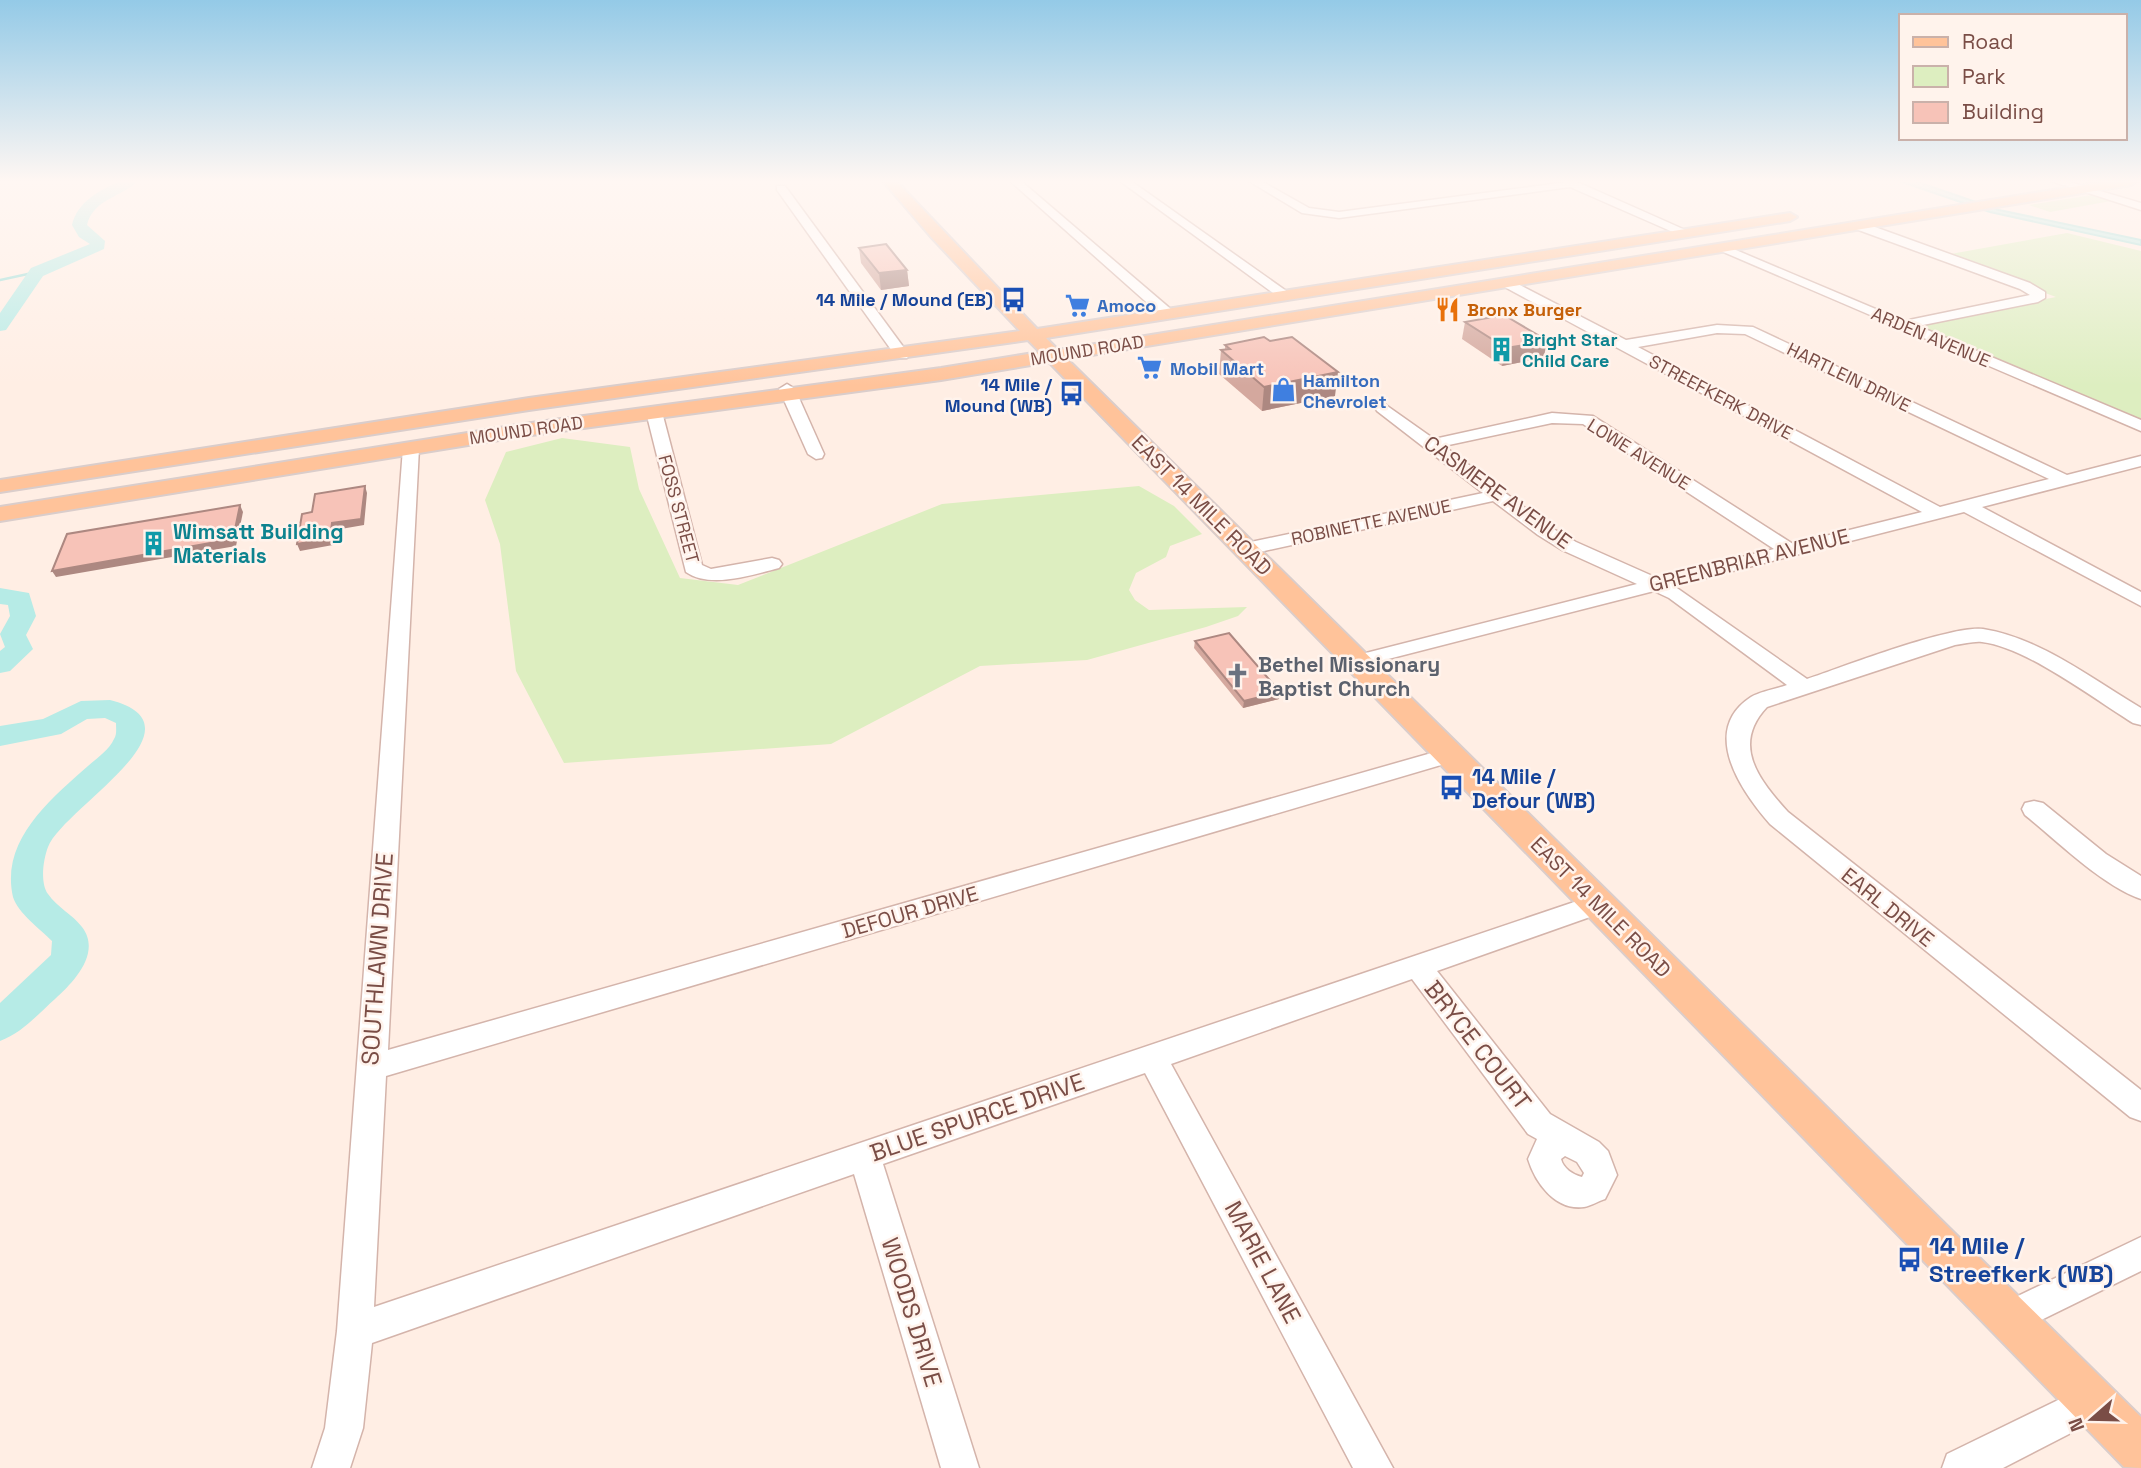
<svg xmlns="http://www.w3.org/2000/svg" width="2141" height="1468" viewBox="0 0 2141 1468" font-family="'Space Grotesk',sans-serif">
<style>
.green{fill:#ddeec0}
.water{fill:#b6ebe6;stroke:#9bded9;stroke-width:2}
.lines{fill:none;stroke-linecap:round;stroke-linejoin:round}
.stream{stroke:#9bded9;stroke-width:2.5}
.river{fill:#b6ebe6;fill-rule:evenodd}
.minor-casing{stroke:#d4b4ab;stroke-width:3}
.major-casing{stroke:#dacdcb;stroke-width:4}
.minor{fill:#fff;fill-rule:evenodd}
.major{fill:#ffc39a;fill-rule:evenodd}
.wall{fill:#d4a89e}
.shaded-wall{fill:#ad8881}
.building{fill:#f7c3b8;stroke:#ad8881;stroke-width:2}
.labels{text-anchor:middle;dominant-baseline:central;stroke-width:5;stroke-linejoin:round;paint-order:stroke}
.far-transit-label{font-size:18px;font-weight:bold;fill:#164399;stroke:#fff3ec;text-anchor:end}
.far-shop-label{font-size:18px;font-weight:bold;fill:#366cbe;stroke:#fff3ec;text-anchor:start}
.far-food-label{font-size:18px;font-weight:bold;fill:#c56008;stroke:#fff3ec;text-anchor:start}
.far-street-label{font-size:18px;fill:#7a4d46;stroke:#fff3ec}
.far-culture-label{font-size:18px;font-weight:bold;fill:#0d838f;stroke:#fff3ec;text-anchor:start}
.street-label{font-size:21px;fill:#7a4d46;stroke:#fff3ec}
.culture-label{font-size:21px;font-weight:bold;fill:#0d838f;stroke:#fff3ec;text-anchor:start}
.worship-label{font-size:21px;font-weight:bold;fill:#5b616d;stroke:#fff3ec;text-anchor:start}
.transit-label{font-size:21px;font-weight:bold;fill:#164399;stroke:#fff3ec;text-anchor:start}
.near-street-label{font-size:24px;fill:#7a4d46;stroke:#fff3ec}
.near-transit-label{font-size:24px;font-weight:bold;fill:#164399;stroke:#fff3ec;text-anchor:start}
</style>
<rect width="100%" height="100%" fill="#ffeee4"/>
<g class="green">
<path d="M2092 195 2111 201 2050 212 2029 205Z"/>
<path d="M2067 233 2141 251V424L1915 325 2056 297 1945 255Z"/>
<path d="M562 438 630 447 639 489 680 578 738 585 942 504 1139 486 1174 506 1202 534 1170 546 1166 557 1136 573 1129 590 1135 600 1149 610 1247 607 1238 616 1206 627 1087 660 980 666 831 744 564 763 516 671 500 544 485 500 506 452Z"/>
</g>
<path class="water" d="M1899 181H1915L1999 210 2141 240V245L1990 212Z"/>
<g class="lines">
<path class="stream" d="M0 280 37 272"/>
<g class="river">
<path d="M120 181H138C122 197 93 199 87 225L105 241 104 249 43 276 6 330 0 331V313L31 268 90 244 79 237 72 225C77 202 100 190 120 181Z"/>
<path d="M0 588 29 593 36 616 26 635 33 649 10 671 0 673V651L5 647 0 634 10 616 8 605 0 604Z"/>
<path d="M110 700C211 726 63 808 48 847 43 860 40 883 48 894 57 907 73 915 82 927 102 953 73 983 55 999 38 1014 22 1033 0 1041V1003L51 955 52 941C40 929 18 913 13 897 0 840 51 799 88 766 97 758 109 750 114 739 117 735 116 729 116 723L105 718 87 719 61 734 0 746V726L43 719 81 701Z"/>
</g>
<defs>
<g id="minor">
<path d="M1010 181H1021L1173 311V317H1163Z"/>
<path d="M1120 181H1131L1292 295 1285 299 1280 298Z"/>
<path d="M1249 181H1261L1309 208 1339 212 1575 181 1692 233 1682 236 1570 187 1339 218 1302 213Z"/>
<path d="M2051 181H2066L2141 203V210Z"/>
<path d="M777 186H785L907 352 909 355 907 358H897L777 190Z"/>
<path d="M1853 222H1861L2030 283 2045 292V298L2038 302 1918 326 2141 420V431L1714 248 1724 245 1904 321 2030 295 2020 289 1853 228Z"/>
<path d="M1506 278 1626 340 1717 325 1753 327 2067 475 2141 456V466L1982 507 2141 592V606L1964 512 1674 586 1807 679C1843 667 1951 625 1983 629 2040 638 2092 679 2141 708V725L2133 723C2094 699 2026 647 1982 642 1974 641 1964 644 1955 645L1767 707C1731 745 1759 780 1788 812L2141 1090V1121L2130 1117 1770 824C1742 792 1699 731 1751 697 1761 691 1776 689 1787 685L1669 598 1654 591 1357 667 1350 665 1346 661 1350 657 1637 584 1562 550 1538 535 1493 501 1246 555 1239 553 1237 549 1246 543 1483 493 1377 411 1375 408 1383 403 1434 439 1552 413 1593 416 1793 544 1922 512 1501 285 1499 282ZM1717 333 1745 334 2049 479 1940 507 1638 347ZM1552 423 1583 424 1774 549 1657 578 1576 542 1550 527 1444 446Z"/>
<path d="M787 384 795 389 824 454 822 458 816 459 808 454 779 389Z"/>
<path d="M654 407 662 412 702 565 711 569 772 558 779 560 782 564 779 568C752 575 710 589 686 572L646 412Z"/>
<path d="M411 443 419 448 388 1050 1442 750 1450 747 1458 750 1462 755 1458 760 386 1076 374 1307 1589 897 1598 894 1607 897 1611 904 1607 911 1437 971 1550 1114 1599 1142 1608 1151 1617 1175 1605 1199C1598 1201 1591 1206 1584 1207 1555 1211 1535 1182 1528 1159L1537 1139 1528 1134 1412 979 1171 1064 1393 1468H1353L1145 1073 883 1164 979 1468H941L854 1174 372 1343 363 1428 350 1468H312L325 1428 337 1331 403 448ZM1565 1156 1577 1162 1584 1173 1582 1177C1573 1175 1563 1168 1561 1159Z"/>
<path d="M2034 801 2043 803 2106 854 2141 876V899C2104 887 2056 840 2025 815L2022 809 2025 803Z"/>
<path d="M2141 1237V1271L2021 1330 2009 1336 1997 1330 1991 1318 1997 1306Z"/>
<path d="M2093 1383 2106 1389 2112 1402 2106 1415 2003 1468H1942L1947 1454Z"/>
</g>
<path id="major" d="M883 181H896L1037 329 1790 213 1797 217 1790 221 1046 338 1058 350 2109 181H2137L2131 185 1067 359 2141 1417V1468L2124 1467 1049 362 941 380 524 436 0 521V507L524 424 941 368 1040 352 1028 340 529 410 0 492V480L529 398 1020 331 932 238Z"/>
</defs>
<use href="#minor" class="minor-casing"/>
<use href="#major" class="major-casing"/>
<use href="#minor" class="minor"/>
<use href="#major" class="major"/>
</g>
<g class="wall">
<path d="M859 248 907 270 909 286 881 290 861 263Z"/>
<path d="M1465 322 1548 341 1543 358 1502 366 1462 339Z"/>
<path d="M1225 345 1335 396 1262 411 1219 374 1221 350H1225Z"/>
<path d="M1195 641 1279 699 1243 708 1194 648Z"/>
</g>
<g class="shaded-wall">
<path d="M907 270 909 286 881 290 879 273Z"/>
<path d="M1548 341 1543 358 1502 366 1506 348Z"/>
<path d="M1338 372 1335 396 1262 411 1264 387Z"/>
<path d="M365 486 367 493 364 525 335 530 333 545 300 551 297 544 332 523Z"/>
<path d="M240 505 243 512 236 546 56 577 52 571Z"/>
<path d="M1280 692 1279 699 1243 708 1244 701Z"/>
</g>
<g class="building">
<path d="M886 244 907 270 879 273 859 248Z"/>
<path d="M1504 315 1548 341 1506 348 1465 322Z"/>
<path d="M1264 337 1270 341 1292 337 1338 372 1264 387 1221 350 1230 349 1225 345Z"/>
<path d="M365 486 361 519 332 523 330 538 297 544 302 514 312 512 315 494Z"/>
<path d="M240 505 233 539 52 571 67 534Z"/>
<path d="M1229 633 1280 692 1244 701 1195 641Z"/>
</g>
<linearGradient id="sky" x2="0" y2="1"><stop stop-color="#94cae7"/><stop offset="0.47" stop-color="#fff7f3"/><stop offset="1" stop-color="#fff7f3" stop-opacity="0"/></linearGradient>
<rect width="2141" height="386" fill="url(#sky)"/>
<defs>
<symbol id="bus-bare" viewBox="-9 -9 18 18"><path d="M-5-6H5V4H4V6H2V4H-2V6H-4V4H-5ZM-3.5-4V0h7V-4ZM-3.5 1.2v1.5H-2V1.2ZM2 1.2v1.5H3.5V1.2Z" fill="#1a4fb4" stroke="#fff3ec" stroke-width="2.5" paint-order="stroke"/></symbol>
<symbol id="supermarket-bare" viewBox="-9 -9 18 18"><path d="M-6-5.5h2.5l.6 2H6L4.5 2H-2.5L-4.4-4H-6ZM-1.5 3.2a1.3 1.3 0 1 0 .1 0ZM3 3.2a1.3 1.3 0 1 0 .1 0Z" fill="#3f7fe0" stroke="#fff3ec" stroke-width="2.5" paint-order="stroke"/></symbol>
<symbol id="restaurant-bare" viewBox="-9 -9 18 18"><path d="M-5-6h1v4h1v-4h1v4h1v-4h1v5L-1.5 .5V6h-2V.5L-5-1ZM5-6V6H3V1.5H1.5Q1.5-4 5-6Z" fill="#e8710a" stroke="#fff3ec" stroke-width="2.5" paint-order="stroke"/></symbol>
<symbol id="building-bare" viewBox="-9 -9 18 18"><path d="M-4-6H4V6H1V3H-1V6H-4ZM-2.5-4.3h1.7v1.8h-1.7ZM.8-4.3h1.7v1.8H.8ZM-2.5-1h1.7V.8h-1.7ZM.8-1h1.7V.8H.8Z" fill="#0f9aa8" stroke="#fff3ec" stroke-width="2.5" paint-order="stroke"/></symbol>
<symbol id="shop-bare" viewBox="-9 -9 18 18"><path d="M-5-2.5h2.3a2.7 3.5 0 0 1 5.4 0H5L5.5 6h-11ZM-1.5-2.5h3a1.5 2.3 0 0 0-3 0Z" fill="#3f7fe0" stroke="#fff3ec" stroke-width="2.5" paint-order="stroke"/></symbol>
<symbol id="church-bare" viewBox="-9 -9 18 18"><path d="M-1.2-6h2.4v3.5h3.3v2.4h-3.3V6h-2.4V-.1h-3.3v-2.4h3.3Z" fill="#6b7280" stroke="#fff3ec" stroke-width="2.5" paint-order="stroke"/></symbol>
</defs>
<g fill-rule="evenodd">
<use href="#bus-bare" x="996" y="282" width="35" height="35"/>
<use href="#supermarket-bare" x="1060" y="288" width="35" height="35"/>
<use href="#restaurant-bare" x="1430" y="292" width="35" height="35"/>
<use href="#building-bare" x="1484" y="332" width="35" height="35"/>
<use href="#supermarket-bare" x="1132" y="350" width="35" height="35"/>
<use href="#shop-bare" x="1266" y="372" width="35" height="35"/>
<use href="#bus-bare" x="1054" y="376" width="35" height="35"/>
<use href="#building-bare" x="136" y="526" width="35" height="35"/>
<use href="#church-bare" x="1220" y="658" width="35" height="35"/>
<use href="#bus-bare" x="1434" y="770" width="35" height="35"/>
<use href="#bus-bare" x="1892" y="1242" width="35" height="35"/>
</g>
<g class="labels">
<g class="far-transit-label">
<text x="993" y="299">14 Mile / Mound (EB)</text>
<text x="1052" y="384">14 Mile /<tspan x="1052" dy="21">Mound (WB)</tspan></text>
</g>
<g class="far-shop-label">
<text x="1097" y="305">Amoco</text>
<text x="1170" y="368">Mobil Mart</text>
<text x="1303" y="380">Hamilton<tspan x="1303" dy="21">Chevrolet</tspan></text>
</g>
<g class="far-food-label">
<text x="1467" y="309">Bronx Burger</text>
</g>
<g class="far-street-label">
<text transform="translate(1931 337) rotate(23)">ARDEN AVENUE</text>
<text transform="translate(1087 350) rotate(-9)">MOUND ROAD</text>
<text transform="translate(1849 377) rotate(26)">HARTLEIN DRIVE</text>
<text transform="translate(1721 397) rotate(28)">STREEFKERK DRIVE</text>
<text transform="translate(526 430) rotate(-8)">MOUND ROAD</text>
<text transform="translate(1639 454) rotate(32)">LOWE AVENUE</text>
<text transform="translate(679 509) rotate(75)">FOSS STREET</text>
<text transform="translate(1371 522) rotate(-12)">ROBINETTE AVENUE</text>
</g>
<g class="far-culture-label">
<text x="1522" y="339">Bright Star<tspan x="1522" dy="21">Child Care</tspan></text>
</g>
<g class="street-label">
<text transform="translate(1498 492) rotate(36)">CASMERE AVENUE</text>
<text transform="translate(1202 505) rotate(45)">EAST 14 MILE ROAD</text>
<text transform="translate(1749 560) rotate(-14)">GREENBRIAR AVENUE</text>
<text transform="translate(1601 907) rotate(45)">EAST 14 MILE ROAD</text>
<text transform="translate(1888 907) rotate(39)">EARL DRIVE</text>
<text transform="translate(910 912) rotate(-16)">DEFOUR DRIVE</text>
</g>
<g class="culture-label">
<text x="173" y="531">Wimsatt Building<tspan x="173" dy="24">Materials</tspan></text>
</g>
<g class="worship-label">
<text x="1258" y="664">Bethel Missionary<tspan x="1258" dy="24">Baptist Church</tspan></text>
</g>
<g class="transit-label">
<text x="1472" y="776">14 Mile /<tspan x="1472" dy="24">Defour (WB)</tspan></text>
</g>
<g class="near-street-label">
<text transform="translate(377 959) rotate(-86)">SOUTHLAWN DRIVE</text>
<text transform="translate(1478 1045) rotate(52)">BRYCE COURT</text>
<text transform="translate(977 1117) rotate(-19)">BLUE SPURCE DRIVE</text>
<text transform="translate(1263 1262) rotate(62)">MARIE LANE</text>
<text transform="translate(912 1312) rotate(73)">WOODS DRIVE</text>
</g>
<g class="near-transit-label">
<text x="1929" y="1245">14 Mile /<tspan x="1929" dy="28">Streefkerk (WB)</tspan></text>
</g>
</g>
<rect x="1899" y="14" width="228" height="126" fill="#fff3ec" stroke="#cab1aa" stroke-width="2"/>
<rect x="1913" y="37" width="35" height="10" fill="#ffc39a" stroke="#cab1aa" stroke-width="2"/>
<text x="1962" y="49" font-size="21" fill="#7a4d46">Road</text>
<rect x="1913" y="66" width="35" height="21" fill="#ddeec0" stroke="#cab1aa" stroke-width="2"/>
<text x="1962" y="84" font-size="21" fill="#7a4d46">Park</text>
<rect x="1913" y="102" width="35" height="21" fill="#f7c3b8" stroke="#cab1aa" stroke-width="2"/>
<text x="1962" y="119" font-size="21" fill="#7a4d46">Building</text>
<g transform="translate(2092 1419) rotate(250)" stroke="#fff3ec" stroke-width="5" paint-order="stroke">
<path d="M0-5L12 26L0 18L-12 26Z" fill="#7a4d46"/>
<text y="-10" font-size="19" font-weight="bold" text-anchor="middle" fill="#7a4d46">N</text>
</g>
</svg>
